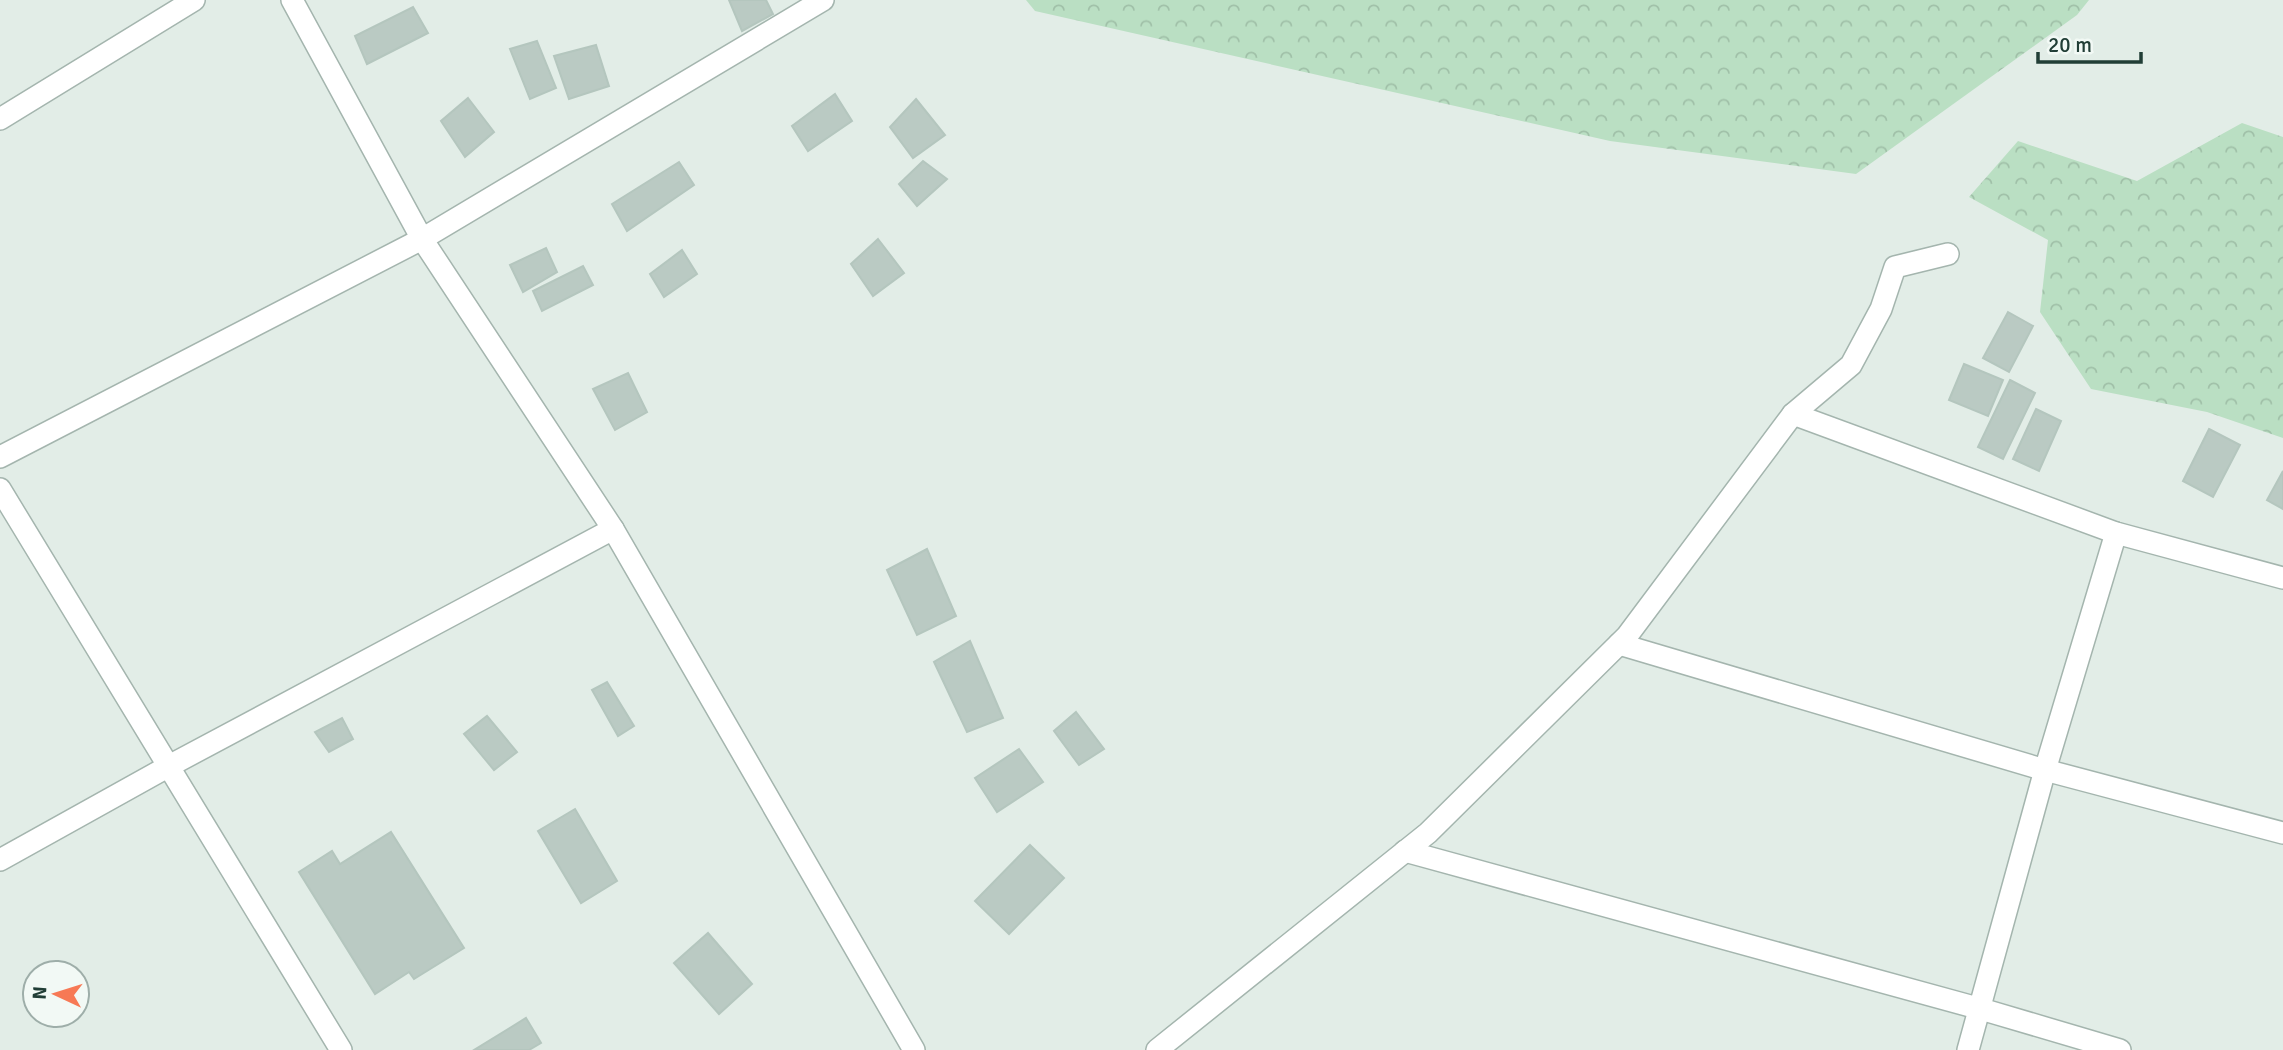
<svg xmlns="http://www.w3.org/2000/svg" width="2283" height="1050" viewBox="0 0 2283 1050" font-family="Signika,sans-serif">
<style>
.forest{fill:url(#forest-crowns)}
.building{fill:#bacac3;stroke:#b4c6be;stroke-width:2}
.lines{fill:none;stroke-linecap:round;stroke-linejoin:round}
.minor-casing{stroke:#a4b5ae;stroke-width:24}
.minor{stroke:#fff;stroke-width:21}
</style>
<defs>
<pattern id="forest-crowns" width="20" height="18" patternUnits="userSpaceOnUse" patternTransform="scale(1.75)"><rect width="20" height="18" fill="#badfc3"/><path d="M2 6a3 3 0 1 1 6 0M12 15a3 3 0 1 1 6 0" fill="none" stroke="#a0c0a8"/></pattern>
</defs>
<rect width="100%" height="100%" fill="#e2ede7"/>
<g class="forest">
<path d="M1026 0H2089L2077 15 1856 174 1610 141 1035 11Z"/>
<path d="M2242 123 2283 137V438L2207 412 2091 389 2040 312 2048 240 1969 197 2018 141 2137 181Z"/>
</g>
<g class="building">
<path d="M729 0H766L773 14 742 31Z"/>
<path d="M413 7 428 33 367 64 355 36Z"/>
<path d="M537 41 556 88 530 99 510 49Z"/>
<path d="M596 45 609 86 569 99 554 56Z"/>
<path d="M835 94 852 121 808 151 792 126Z"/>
<path d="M468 98 494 132 465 157 441 121Z"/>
<path d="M916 99 945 135 913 158 890 127Z"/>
<path d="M923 161 947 179 917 206 899 184Z"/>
<path d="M679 162 694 185 627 231 612 204Z"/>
<path d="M878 239 904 273 873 296 851 264Z"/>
<path d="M546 248 557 272 523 292 510 265Z"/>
<path d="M682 250 697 274 664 297 650 274Z"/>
<path d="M583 266 593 285 542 311 533 291Z"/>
<path d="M2008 312 2033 326 2009 372 1983 358Z"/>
<path d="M1964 364 2003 380 1988 416 1949 400Z"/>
<path d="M628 373 647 412 615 430 593 389Z"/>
<path d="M2010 380 2035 393 2003 459 1978 447Z"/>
<path d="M2036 409 2061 421 2039 471 2013 459Z"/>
<path d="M2209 429 2240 445 2213 497 2183 481Z"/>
<path d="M2283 471V509L2267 500Z"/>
<path d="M927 549 956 616 917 635 887 570Z"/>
<path d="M970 641 1003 718 967 732 934 662Z"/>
<path d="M607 682 634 726 618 736 592 690Z"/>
<path d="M1076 712 1104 749 1079 765 1054 731Z"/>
<path d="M487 716 517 752 494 770 464 734Z"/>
<path d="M342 718 353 739 329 752 315 732Z"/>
<path d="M1019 749 1043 782 997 812 975 778Z"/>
<path d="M575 809 617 881 581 903 538 831Z"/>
<path d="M391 832 464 948 414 979 409 972 375 994 299 872 332 851 340 864Z"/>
<path d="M1030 845 1064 878 1009 934 975 901Z"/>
<path d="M708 933 752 984 719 1014 674 963Z"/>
<path d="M526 1018 541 1043 529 1050H474Z"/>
</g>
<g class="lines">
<defs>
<g id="minor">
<path d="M292 0 422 239 613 529 914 1050"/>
<path d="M0 119 194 0"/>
<path d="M1793 414 2116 533 2283 578"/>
<path d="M0 457 422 239 823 0"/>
<path d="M0 489 341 1050"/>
<path d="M1619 644 2045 770 2283 833"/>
<path d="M1405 851 1981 1009 2120 1050"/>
<path d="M0 860 169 766 613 529"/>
<path d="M1157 1050 1428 833 1627 636 1793 414 1851 365 1881 309 1895 267 1948 254"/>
<path d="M1968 1050 2045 770 2116 533"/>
</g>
</defs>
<use href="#minor" class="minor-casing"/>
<use href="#minor" class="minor"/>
</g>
<g transform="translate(56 994) rotate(274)"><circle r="33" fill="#f2f9f5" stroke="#9eaea9" stroke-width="2"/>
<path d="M0-5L12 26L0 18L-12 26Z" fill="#f77955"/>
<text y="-10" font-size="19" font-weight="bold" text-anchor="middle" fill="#213e36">N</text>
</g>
<path d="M2038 52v10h103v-10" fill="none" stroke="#213e36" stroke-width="3.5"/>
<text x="2048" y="52" font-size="21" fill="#213e36" stroke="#f2f9f5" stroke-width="5" paint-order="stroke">20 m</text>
</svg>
